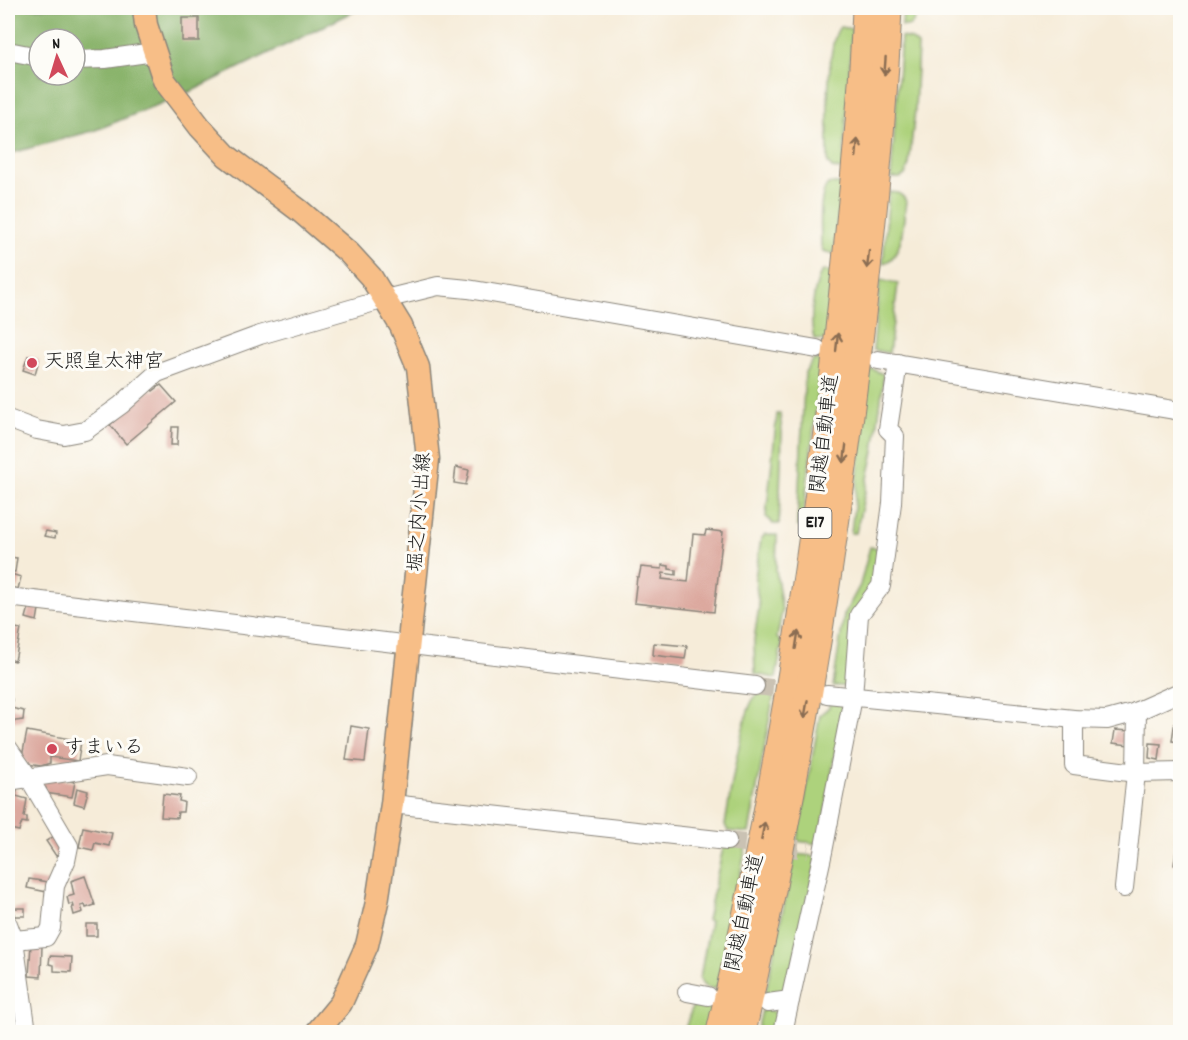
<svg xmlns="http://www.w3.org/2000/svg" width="1188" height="1040" viewBox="0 0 1188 1040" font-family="Dekko,'Klee One',sans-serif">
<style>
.green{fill:#add27c;stroke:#64774c;stroke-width:1.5}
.forest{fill:#8ab46c;stroke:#536844;stroke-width:1.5;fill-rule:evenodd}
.building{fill:#dca89e}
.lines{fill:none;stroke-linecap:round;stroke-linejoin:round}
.minor-tunnel{stroke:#cac2b3;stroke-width:18;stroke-dasharray:18 9;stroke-linecap:butt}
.minor-casing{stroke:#89847a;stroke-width:20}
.major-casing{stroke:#89847a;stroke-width:25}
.highway-casing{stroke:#89847a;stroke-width:29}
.minor{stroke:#fff;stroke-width:18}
.major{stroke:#f7be87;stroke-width:22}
.highway{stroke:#f7be87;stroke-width:27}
.oneway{stroke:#8a6d52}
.poi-dot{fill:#d1495b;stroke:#fdfcf7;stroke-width:2}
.labels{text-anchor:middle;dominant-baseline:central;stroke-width:6;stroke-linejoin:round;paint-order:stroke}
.shield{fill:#fdfcf7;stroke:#605f5e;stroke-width:1.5}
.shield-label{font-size:18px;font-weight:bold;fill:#1c1c1c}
.poi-label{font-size:20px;fill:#1c1c1c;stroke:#fdfcf7;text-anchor:start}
.street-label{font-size:20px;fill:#1c1c1c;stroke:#fdfcf7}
</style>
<rect width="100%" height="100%" fill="#fdfcf7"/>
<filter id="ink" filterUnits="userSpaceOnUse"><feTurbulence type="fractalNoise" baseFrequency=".0167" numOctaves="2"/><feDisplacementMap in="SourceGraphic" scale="12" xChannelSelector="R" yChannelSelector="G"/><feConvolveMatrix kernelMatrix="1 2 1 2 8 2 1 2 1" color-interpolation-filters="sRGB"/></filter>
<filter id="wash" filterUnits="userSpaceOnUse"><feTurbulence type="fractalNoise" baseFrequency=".008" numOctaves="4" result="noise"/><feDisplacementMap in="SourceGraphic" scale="24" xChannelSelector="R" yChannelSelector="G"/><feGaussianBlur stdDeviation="1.35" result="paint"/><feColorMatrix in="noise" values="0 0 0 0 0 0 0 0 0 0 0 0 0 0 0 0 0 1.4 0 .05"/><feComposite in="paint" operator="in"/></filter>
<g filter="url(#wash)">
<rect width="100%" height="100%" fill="#f6ecd9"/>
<g class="green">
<path d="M903 8H918L914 21 910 26H902Z"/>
<path d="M840 27 852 29 843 170 832 168 828 163C828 138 825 43 840 27Z"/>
<path d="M901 37 911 39 918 45 915 110 909 164 905 175 900 178H891Z"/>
<path d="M828 184H841L834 254 823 251 821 246C821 232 818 193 828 184Z"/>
<path d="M889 192C898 192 902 194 906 201 903 219 904 259 883 263Z"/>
<path d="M824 271 832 272 826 341 814 339C809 319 813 291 821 272Z"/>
<path d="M880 280 898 284 889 353 873 350Z"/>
<path d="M813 360H822L802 526H797L804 388 805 373Z"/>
<path d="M870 368 883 374V384L874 451 856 533H851Z"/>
<path d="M777 414H780L782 433 779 524H773L766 517Z"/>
<path d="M765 535H777L776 570 782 611 777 638 782 643 776 678 755 674 754 640 759 606 755 578 761 539Z"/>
<path d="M870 547 880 549 883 552 847 686H833L844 615 860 585Z"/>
<path d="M763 692 774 693 749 833 728 831 725 825C729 803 742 710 755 697 756 696 762 693 763 692Z"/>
<path d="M830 701 841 703 843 706 820 844 797 841 820 715 829 707Z"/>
<path d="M728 845 746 846 717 989C708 988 702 988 700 978L710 921 707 920 721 857 723 849Z"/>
<path d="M795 854 813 856 817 859 788 988 781 995H765Z"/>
<path d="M697 1003H714L707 1032H684L692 1008Z"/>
<path d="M762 1010 772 1011 779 1015 777 1032H757Z"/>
</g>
<path class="forest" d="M8 8H361L194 90 96 130 8 154ZM39 39H75V75H39Z"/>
<g id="blocks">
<g class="building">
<rect x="182" y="18" width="17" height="23"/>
<path d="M28 356 39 360 35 374 23 370Z"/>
<path d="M161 385 176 402 126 444 110 425 150 389 153 391Z"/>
<path d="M172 427H178L177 445H171Z"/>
<path d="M456 467 469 470 466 485 454 483Z"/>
<path d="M706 530 723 532 714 612 634 603 637 577H639L641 567 662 569V565L669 566V569L676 570V575L663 573 662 579 688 582 693 534 705 535Z"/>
<path d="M46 531 56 533 55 538 44 536Z"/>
<path d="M8 557 17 558 15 572H8Z"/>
<path d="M11 574 21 577 18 589 8 587Z"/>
<path d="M29 607 39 609 37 621 26 618Z"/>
<path d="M10 627 21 629 15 661 8 659Z"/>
<path d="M654 643 687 646 685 659 653 655Z"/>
<path d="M8 698 12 699 11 708 24 711 23 720 8 722Z"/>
<path d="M1175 720H1180V742L1172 741Z"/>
<path d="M351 726 369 729 365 762 346 760Z"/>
<path d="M1115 730 1131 731 1129 745 1113 743Z"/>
<path d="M27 731 81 741 78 761 50 757V763L41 766 27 764 22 757Z"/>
<path d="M1150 743 1161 744 1159 760 1149 758Z"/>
<path d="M48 777 75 782 72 797 45 793 46 788 41 787 42 782Z"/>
<path d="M8 787 17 789 16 796 27 799 24 817H27V823L22 822 19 831 10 829 12 812 8 811Z"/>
<path d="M77 788 88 791 84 806 74 803Z"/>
<path d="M163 794 180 796 179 801 184 802 183 812H178L177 818 161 817Z"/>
<path d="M83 827 112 833 109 846 95 843 93 850 79 847Z"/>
<path d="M1179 827 1180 828V866L1174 865Z"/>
<path d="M56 835 65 850 56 856 46 841Z"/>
<path d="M85 876 95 905 86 908 85 905 81 906 83 912 74 915 72 907H74L73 903 69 905 67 897 74 895 71 881Z"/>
<path d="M29 879 49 882 47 892 27 888Z"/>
<rect x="14" y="908" width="11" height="8"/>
<rect x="86" y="924" width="11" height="12"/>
<path d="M31 944 42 945 41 977 29 976Z"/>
<path d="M50 956 72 957 71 972 54 971V965L49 964Z"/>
</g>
</g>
</g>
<g filter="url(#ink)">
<use href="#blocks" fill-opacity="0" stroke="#89847a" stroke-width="1.5"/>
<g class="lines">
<g class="minor-tunnel">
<path d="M755 686 798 691"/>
<path d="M727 841 808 850"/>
</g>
<defs>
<g id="minor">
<path d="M8 51 39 57"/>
<path d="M75 60 105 59 154 52"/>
<path d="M878 360 1180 411"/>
<path d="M8 419 37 430 64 435 85 431 121 405 157 373 260 335 385 299 438 286 468 289 817 349"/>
<path d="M8 597 755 686"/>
<path d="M827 694 1074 719 1107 720 1133 713 1180 692"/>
<path d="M1074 719V765L1136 773 1180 772"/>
<path d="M8 748 29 778 69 846 66 861 55 886 51 928 46 937 14 940"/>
<path d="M8 781 107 766 188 777"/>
<path d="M392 804 727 841"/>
<path d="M1124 888 1136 773 1137 711"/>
<path d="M8 924 14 940 27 1032"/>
<path d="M687 992 708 996"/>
<path d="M768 1003 790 1000"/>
<path d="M783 1032 823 852 853 697 859 615 881 586 892 503 895 436 888 429 898 363"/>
</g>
<path id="major" d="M144 8 146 25 164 80 200 127 227 156 300 211 349 253 371 277 401 326 418 367 428 459 392 804 377 902 367 945 341 1003 317 1032"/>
<g id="highway">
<path d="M720 1032C775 801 813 565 839 329 850 222 862 115 866 8"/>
<path d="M742 1032C792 807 831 579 858 350 871 236 883 122 888 8"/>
</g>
</defs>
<use href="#minor" class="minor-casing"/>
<use href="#major" class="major-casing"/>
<use href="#highway" class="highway-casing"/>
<use href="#minor" class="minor"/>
<use href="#major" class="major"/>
<use href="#highway" class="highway"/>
</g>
<defs><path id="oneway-shaft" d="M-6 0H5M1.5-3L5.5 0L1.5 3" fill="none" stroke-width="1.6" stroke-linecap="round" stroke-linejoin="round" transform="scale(1.5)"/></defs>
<g class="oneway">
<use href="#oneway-shaft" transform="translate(885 66) rotate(94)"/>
<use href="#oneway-shaft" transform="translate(857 148) rotate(-85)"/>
<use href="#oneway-shaft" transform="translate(868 260) rotate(96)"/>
<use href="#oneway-shaft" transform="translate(837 342) rotate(-84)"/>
<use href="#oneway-shaft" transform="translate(845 454) rotate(97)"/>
<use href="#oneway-shaft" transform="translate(797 640) rotate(-81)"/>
<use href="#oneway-shaft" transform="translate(806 709) rotate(100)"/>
<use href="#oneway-shaft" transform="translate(763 831) rotate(-79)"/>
</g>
</g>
<g class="poi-dot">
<circle cx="32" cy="363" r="6"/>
<circle cx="52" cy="749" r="6"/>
</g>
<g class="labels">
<rect class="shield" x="798.5" y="508" width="33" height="30" rx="4.5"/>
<g class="shield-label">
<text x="815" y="523">E17</text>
</g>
<g class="poi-label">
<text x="44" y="363">天照皇太神宮</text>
<text x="64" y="749">すまいる</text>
</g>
<g class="street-label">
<text transform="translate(826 434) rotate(-83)">関越自動車道</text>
<text transform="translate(421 512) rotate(-86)">堀之内小出線</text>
<text transform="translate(746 913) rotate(-78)">関越自動車道</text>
</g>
</g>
<rect width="1188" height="1040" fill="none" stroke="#fdfcf7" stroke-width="30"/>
<g transform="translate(57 57) rotate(356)"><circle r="28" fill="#fdfcf7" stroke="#a3a29f" stroke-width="1.5"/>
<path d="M0-4.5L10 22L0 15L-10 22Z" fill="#d1495b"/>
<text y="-9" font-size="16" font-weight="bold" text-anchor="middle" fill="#1c1c1c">N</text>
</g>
</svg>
